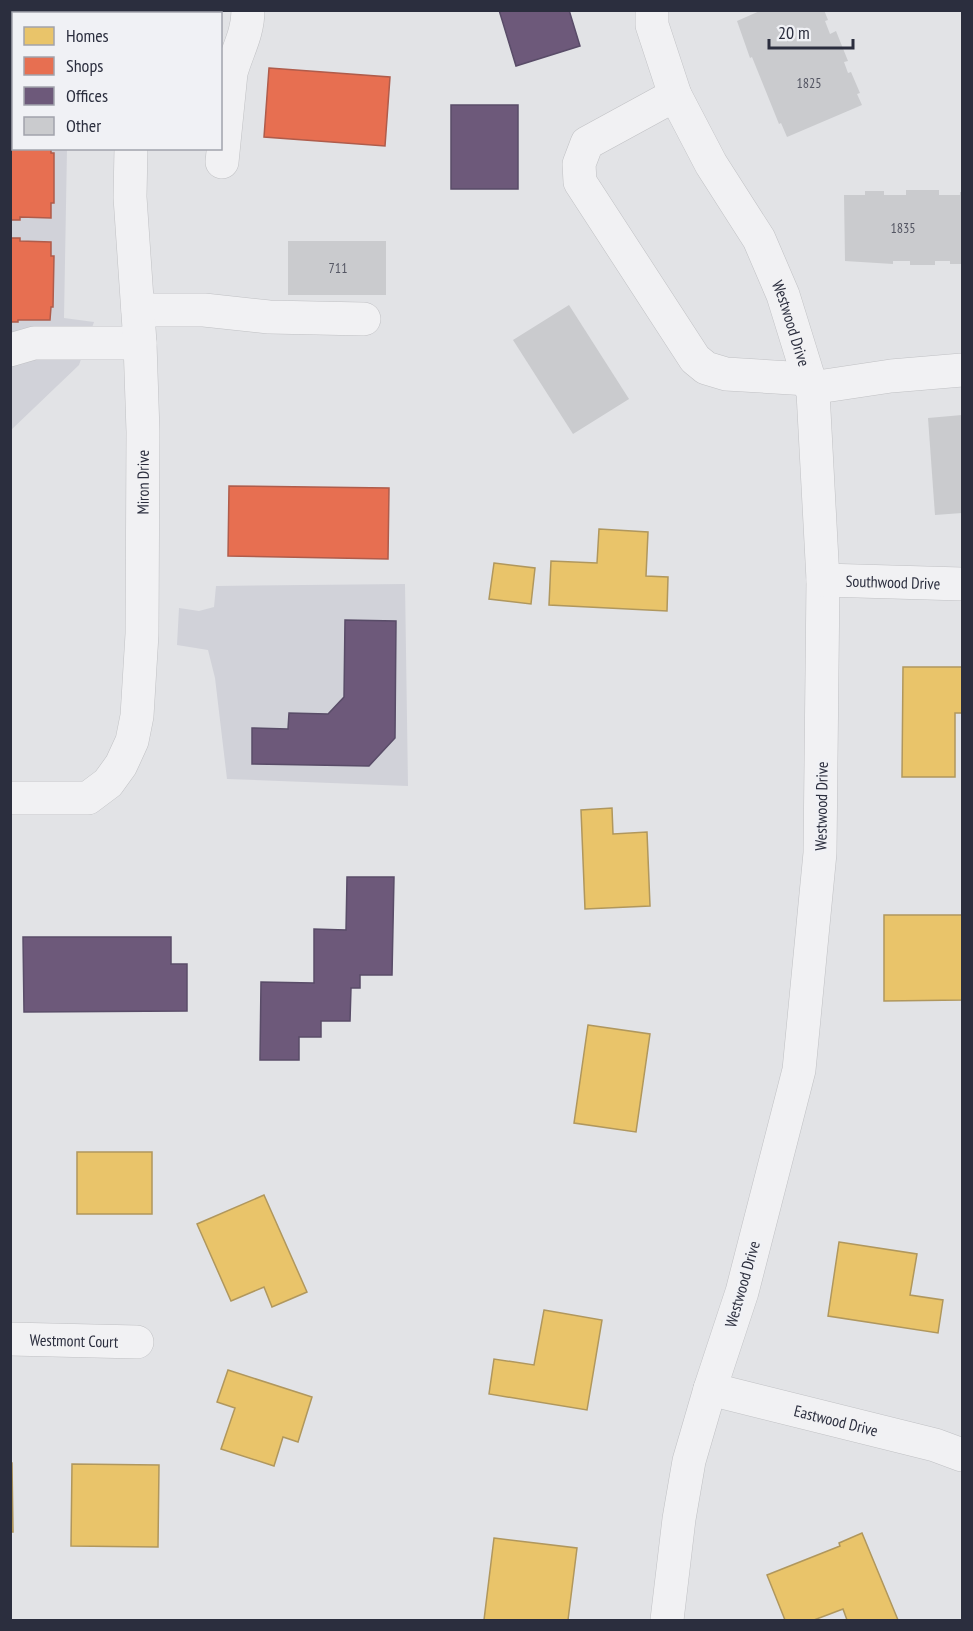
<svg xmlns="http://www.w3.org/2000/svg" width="973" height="1631" viewBox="0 0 973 1631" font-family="'PT Sans Narrow',sans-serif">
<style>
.built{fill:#d1d2d9}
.homes{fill:#e9c46a;stroke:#b0975d;stroke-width:1.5}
.shops{fill:#e76f51;stroke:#af5c4b;stroke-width:1.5}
.offices{fill:#6d597a;stroke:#594c68;stroke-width:1.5}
.building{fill:#cacbce}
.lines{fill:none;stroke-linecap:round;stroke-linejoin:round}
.minor-casing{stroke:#c0c1c4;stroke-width:34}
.minor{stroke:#f1f1f3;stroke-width:33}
.labels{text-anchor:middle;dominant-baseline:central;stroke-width:6;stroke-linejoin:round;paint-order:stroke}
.number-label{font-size:14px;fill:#545663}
.street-label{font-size:16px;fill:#2b2e3e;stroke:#f0f1f5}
</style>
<rect width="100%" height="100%" fill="#e2e3e6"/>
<g class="built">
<path d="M10 116H13L14 148 67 149 64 318 94 322 79 365 11 430Z"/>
<path d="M405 584 408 786 227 779 215 678 208 650 177 645 179 608 199 611 214 607 216 586Z"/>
</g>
<g class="homes">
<path d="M599 529 648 532 646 576 668 577 667 611 549 605 551 561 597 563Z"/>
<path d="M494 563 535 568 531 604 489 599Z"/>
<path d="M903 667H962V713H955V777H902Z"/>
<path d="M612 808 613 834 647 832 650 906 585 909 581 810Z"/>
<path d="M884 915H962V1000L884 1001Z"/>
<path d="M588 1025 650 1034 636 1132 574 1123Z"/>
<rect x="77" y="1152" width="75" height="62"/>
<path d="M264 1195 307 1292 272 1307 264 1287 231 1301 197 1224Z"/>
<path d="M839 1242 917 1254 910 1295 943 1300 938 1333 828 1316Z"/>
<path d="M544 1310 602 1320 587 1410 489 1394 494 1359 534 1365Z"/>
<path d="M228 1370 312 1397 298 1442 283 1437 274 1466 221 1449 235 1408 217 1402Z"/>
<path d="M10 1463H12L13 1532H10Z"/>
<path d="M72 1464 159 1465 158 1547 71 1546Z"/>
<path d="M862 1533 898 1620H847L843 1609 814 1620H785L767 1575 840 1546 839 1543Z"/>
<path d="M494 1538 577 1548 568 1620H484Z"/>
</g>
<g class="shops">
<rect x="58" y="10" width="53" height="4"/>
<path d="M269 68 390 77 385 146 264 137Z"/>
<path d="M10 136H14V148H51V153H54V203H51V218L20 217V220H10Z"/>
<path d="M10 238H20V241L51 242V256H54L53 307H51L50 320H18V322H10Z"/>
<path d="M229 486 389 488 388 559 228 556Z"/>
</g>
<g class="offices">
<path d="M499 10H569L580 46 516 66Z"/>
<rect x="451" y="105" width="67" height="84"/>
<path d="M345 620 396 621 395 738 369 766 252 764V728L288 729 289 713 328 714 344 697Z"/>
<path d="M347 877H394L392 975H360V988H351L350 1021H321V1037H299V1060H260L261 982 314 983V929L346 930Z"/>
<path d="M23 937H171V964H187V1011L24 1012Z"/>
</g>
<g class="building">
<path d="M762 10H824L828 20 825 21 830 34 836 31 848 61 844 62 848 73 851 72 860 93 857 94 862 105 787 137 781 123 779 124 752 57 750 58 737 21Z"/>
<path d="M906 190H939V195H960V192H962V264H950V261H935V265H910V261H893V264L845 261 844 195H865V191H884V195H906Z"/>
<rect x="288" y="241" width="98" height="54"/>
<path d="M569 305 629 399 573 434 513 340Z"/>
<path d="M962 415V513L935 515 928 418Z"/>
</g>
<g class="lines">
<defs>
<g id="minor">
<path id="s1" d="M652 10V25L675 95 711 164 759 239 783 295 813 392 823 580 820 853 799 1070 742 1292 710 1389 689 1461 679 1519 667 1620"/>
<path d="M176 14V10"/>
<path d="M10 40 14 46"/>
<path d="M675 95 587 143 579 164 580 182 695 359 706 368 726 374 808 379"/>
<path d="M222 162 231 73C237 51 248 34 248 10"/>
<path d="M138 310H204L269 317 364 319"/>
<path d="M10 350 34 343H140"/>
<path d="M811 388 891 376 962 370"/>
<path id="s2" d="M823 580 962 584"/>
<path id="s3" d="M10 798H88L108 783 121 765 132 741 137 716 142 634 143 432 140 343 130 197 131 148"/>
<path id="s4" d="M10 1339 137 1342"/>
<path id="s5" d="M710 1389 935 1445 962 1455"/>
</g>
</defs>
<use href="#minor" class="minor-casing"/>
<use href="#minor" class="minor"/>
</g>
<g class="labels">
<g class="number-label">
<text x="809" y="83">1825</text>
<text x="903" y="228">1835</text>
<text x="338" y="268">711</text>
</g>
<g class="street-label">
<text stroke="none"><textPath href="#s1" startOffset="346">Westwood Drive</textPath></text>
<text stroke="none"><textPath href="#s3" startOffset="411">Miron Drive</textPath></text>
<text stroke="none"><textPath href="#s2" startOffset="70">Southwood Drive</textPath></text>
<text transform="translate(821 806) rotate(-89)">Westwood Drive</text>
<text transform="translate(742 1284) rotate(-74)">Westwood Drive</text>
<text stroke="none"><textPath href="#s4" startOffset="64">Westmont Court</textPath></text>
<text stroke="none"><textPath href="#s5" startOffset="130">Eastwood Drive</textPath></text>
</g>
</g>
<rect width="973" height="1631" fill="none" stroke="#2b2e3e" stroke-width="24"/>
<rect x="12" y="12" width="210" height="138" fill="#f0f1f5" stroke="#a1a3ac" stroke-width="1.5"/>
<rect x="24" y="27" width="30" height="18" fill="#e9c46a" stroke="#a1a3ac" stroke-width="1.5"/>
<text x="66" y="42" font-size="18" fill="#2b2e3e">Homes</text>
<rect x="24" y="57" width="30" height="18" fill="#e76f51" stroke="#a1a3ac" stroke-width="1.5"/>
<text x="66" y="72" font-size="18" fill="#2b2e3e">Shops</text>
<rect x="24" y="87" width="30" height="18" fill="#6d597a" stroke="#a1a3ac" stroke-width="1.5"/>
<text x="66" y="102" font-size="18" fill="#2b2e3e">Offices</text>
<rect x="24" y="117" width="30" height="18" fill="#cacbce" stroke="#a1a3ac" stroke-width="1.5"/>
<text x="66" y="132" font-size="18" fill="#2b2e3e">Other</text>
<path d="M769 39v9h84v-9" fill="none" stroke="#2b2e3e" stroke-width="3"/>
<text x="778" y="39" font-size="18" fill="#2b2e3e" stroke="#f0f1f5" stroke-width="4.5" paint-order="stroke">20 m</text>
</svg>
